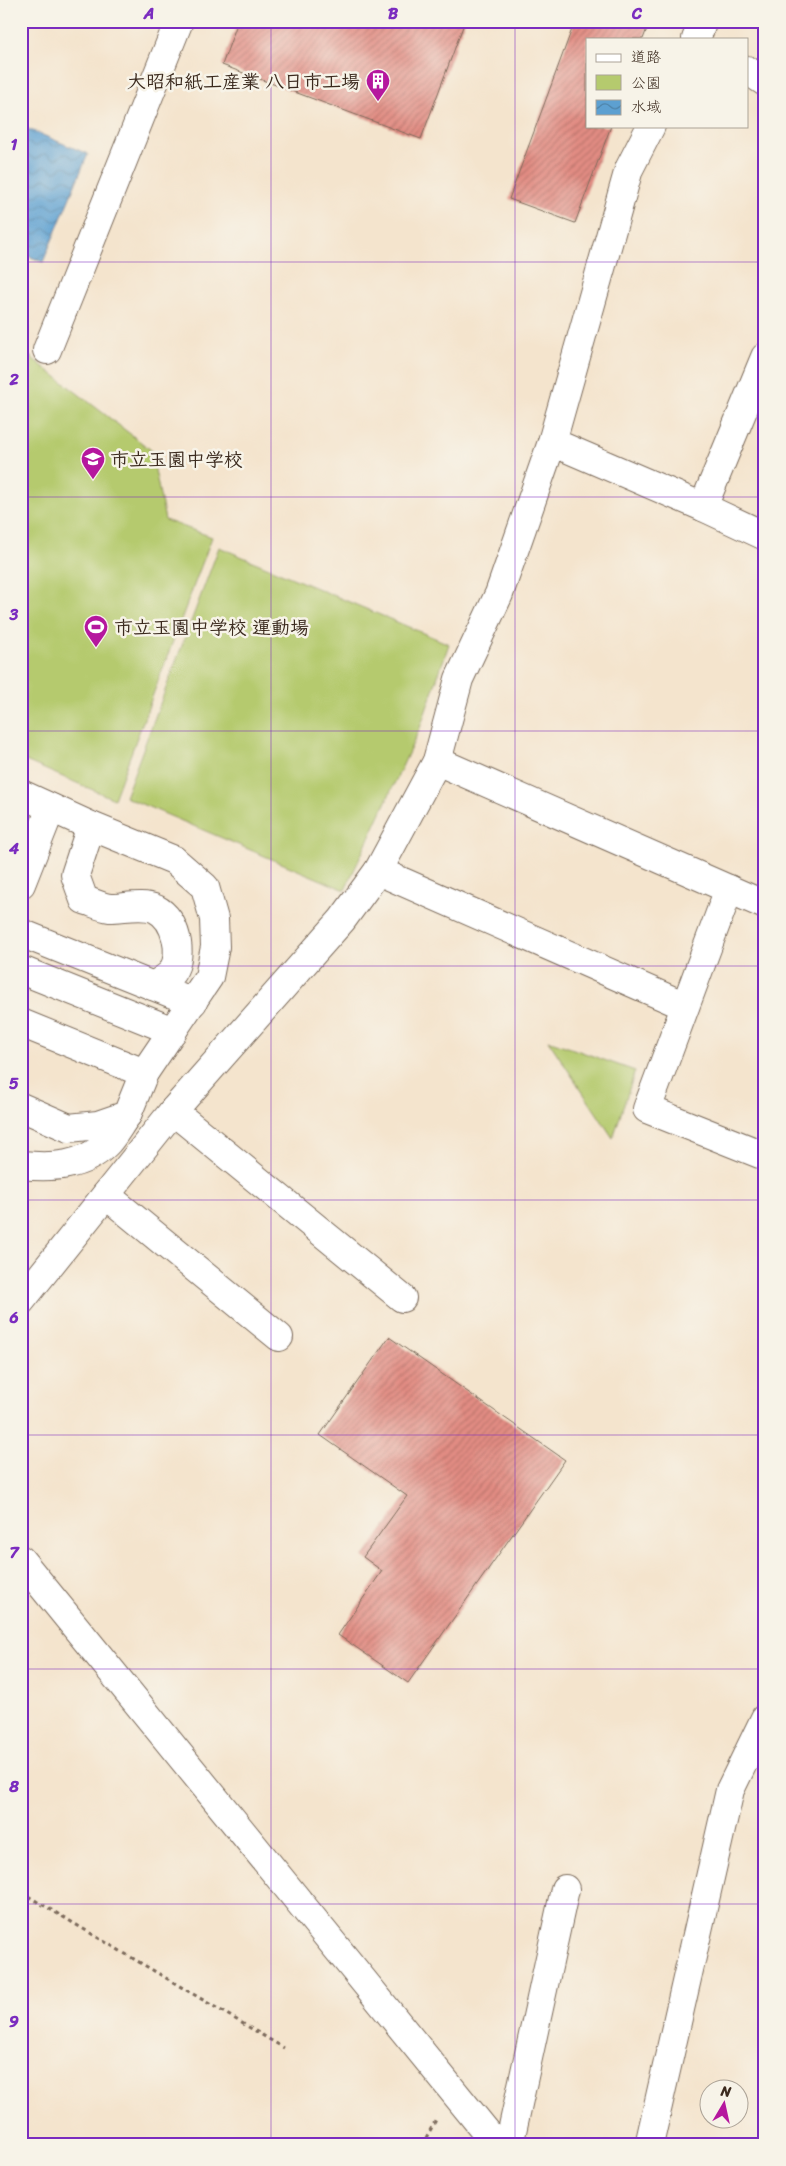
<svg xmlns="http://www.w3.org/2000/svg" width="786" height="2166" viewBox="0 0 786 2166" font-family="Sriracha,'Klee One',sans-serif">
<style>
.green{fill:#b5ca6e;stroke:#787a46}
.water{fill:url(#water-waves);stroke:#4c6578}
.building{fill:url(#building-hatch)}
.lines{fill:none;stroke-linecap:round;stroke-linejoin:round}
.minor-casing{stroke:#7c6b5b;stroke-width:30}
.path{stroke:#7c6b5b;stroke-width:3;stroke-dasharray:4 4;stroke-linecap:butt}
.minor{stroke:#fff;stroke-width:28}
.grid{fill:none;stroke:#7b2cbf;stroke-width:1;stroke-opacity:0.55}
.labels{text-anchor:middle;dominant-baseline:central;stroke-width:5;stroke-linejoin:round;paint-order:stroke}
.poi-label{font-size:19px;font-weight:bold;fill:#3b2a1e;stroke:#f7f3e8;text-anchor:start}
.neatline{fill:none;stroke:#7b2cbf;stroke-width:2}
.grid-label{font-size:16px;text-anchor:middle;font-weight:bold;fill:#7b2cbf}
</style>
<defs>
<pattern id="water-waves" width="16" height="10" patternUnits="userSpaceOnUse" patternTransform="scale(1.25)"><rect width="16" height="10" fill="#5da0d1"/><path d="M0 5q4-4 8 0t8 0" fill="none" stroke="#4e83a9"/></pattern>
<pattern id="building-hatch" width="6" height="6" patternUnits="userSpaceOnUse" patternTransform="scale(1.25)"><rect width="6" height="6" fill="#e28c83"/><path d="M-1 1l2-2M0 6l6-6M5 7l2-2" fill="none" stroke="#b8736b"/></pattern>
</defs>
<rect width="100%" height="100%" fill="#f7f3e8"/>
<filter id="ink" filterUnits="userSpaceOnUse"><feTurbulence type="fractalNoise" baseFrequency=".02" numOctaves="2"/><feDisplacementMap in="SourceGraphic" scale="10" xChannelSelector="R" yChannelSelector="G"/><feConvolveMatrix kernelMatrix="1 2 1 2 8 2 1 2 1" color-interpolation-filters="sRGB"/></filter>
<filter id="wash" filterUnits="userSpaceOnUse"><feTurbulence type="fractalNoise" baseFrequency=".0096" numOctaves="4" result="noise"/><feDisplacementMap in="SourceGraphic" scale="20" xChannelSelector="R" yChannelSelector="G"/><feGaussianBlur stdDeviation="1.12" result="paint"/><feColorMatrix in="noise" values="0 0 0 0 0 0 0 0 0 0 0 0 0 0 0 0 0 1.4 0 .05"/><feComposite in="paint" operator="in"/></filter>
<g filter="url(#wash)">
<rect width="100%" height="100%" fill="#f4e4cd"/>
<g class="green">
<path d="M21 312 28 315V355L151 450 165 520 212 537 114 799 21 759Z"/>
<path d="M219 547 449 644 420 728 345 890 125 797Z"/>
<path d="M548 1040 635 1071 613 1138Z"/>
</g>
<path class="water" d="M21 126 88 154 43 262 21 253Z"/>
<g id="blocks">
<g class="building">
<path d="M238 21H465L421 139 222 65Z"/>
<path d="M575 21H650L643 39H587V126H611L575 223 509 199Z"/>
<path d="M389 1337 565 1460 408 1683 338 1635 382 1571 363 1557 407 1496 320 1435Z"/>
</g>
</g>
</g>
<g filter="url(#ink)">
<use href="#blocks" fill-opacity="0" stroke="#7c6b5b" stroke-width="1"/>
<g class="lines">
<defs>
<g id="minor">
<path d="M696 39 703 21"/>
<path d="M747 70 765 82"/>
<path d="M47 350 179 21"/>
<path d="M552 442 703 507 765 536"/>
<path d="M703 507 765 357"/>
<path d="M437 761 765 905"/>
<path d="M21 794 91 826 174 860 205 887 214 919 215 947 209 977 144 1073 127 1115 98 1125 69 1128 21 1107"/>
<path d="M91 826 75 875 84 900C92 902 101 907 110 908 124 908 143 903 156 909 176 919 184 954 172 972 168 977 159 982 153 986"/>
<path d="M378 871 685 1006"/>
<path d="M21 884 51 808"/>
<path d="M729 889 647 1109 765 1156"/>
<path d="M21 933 193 1002"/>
<path d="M21 970 173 1031"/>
<path d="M21 1023 144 1073"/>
<path d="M173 1111 402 1298"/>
<path d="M21 1165C52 1168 83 1167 106 1144 114 1136 120 1124 127 1115"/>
<path d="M106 1195 279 1337"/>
<path d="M21 1301 173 1111 342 920 378 871 437 761 459 679 499 594 552 442 629 169 651 126"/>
<path d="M21 1560 497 2145"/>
<path d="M509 2145 565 1889"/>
<path d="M649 2145 730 1790 765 1718"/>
</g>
</defs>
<use href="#minor" class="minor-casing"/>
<g class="path">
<path d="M21 1892 284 2048"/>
<path d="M422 2145 437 2118"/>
</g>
<use href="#minor" class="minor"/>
</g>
</g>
<path class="grid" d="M271 21V2145M515 21V2145M21 262H765M21 497H765M21 731H765M21 966H765M21 1200H765M21 1435H765M21 1669H765M21 1904H765"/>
<defs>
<symbol id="building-pin" viewBox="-11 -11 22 30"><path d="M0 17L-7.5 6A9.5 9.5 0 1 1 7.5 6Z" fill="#b5179e" stroke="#f7f3e8"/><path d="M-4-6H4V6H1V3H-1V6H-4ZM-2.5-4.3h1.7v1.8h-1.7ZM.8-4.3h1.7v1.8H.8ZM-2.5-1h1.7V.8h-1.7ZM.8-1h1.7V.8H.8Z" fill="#fff"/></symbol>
<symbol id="school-pin" viewBox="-11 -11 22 30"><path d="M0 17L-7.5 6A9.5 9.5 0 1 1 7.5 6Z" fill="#b5179e" stroke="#f7f3e8"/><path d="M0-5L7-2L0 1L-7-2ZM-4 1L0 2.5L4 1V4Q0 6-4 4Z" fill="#fff"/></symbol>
<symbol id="stadium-pin" viewBox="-11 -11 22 30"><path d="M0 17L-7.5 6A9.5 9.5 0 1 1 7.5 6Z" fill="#b5179e" stroke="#f7f3e8"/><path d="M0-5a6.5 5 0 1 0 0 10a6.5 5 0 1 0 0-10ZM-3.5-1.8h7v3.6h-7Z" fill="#fff"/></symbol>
</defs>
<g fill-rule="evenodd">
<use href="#building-pin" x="364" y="67" width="28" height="38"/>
<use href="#school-pin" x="79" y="445" width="28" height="38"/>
<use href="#stadium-pin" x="82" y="613" width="28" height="38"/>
</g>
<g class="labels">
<g class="poi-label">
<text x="360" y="81" text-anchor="end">大昭和紙工産業 八日市工場</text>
<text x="110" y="459">市立玉園中学校</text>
<text x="114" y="627">市立玉園中学校 運動場</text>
</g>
</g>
<rect width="786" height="2166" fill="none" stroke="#f7f3e8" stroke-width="55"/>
<rect x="586" y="38" width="162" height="90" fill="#f7f3e8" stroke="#aca397"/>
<rect x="596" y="54" width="25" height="8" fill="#ffffff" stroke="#aca397"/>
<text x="631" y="62" font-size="15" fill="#3b2a1e">道路</text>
<rect x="596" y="75" width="25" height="15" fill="#b5ca6e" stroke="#aca397"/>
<text x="631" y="88" font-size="15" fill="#3b2a1e">公園</text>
<rect x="596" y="100" width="25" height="15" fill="url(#water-waves)" stroke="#aca397"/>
<text x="631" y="112" font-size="15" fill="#3b2a1e">水域</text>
<g transform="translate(724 2104) rotate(9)"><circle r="24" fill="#f7f3e8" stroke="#aca397"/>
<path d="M0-4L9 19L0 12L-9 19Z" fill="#b5179e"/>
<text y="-8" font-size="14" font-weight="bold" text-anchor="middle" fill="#3b2a1e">N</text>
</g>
<rect x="28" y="28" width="730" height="2110" class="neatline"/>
<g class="grid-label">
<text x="149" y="19">A</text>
<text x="393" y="19">B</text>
<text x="637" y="19">C</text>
<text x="14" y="150">1</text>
<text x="14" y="385">2</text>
<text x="14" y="620">3</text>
<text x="14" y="854">4</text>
<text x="14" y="1089">5</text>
<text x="14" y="1323">6</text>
<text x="14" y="1558">7</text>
<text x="14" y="1792">8</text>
<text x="14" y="2027">9</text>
</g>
</svg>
